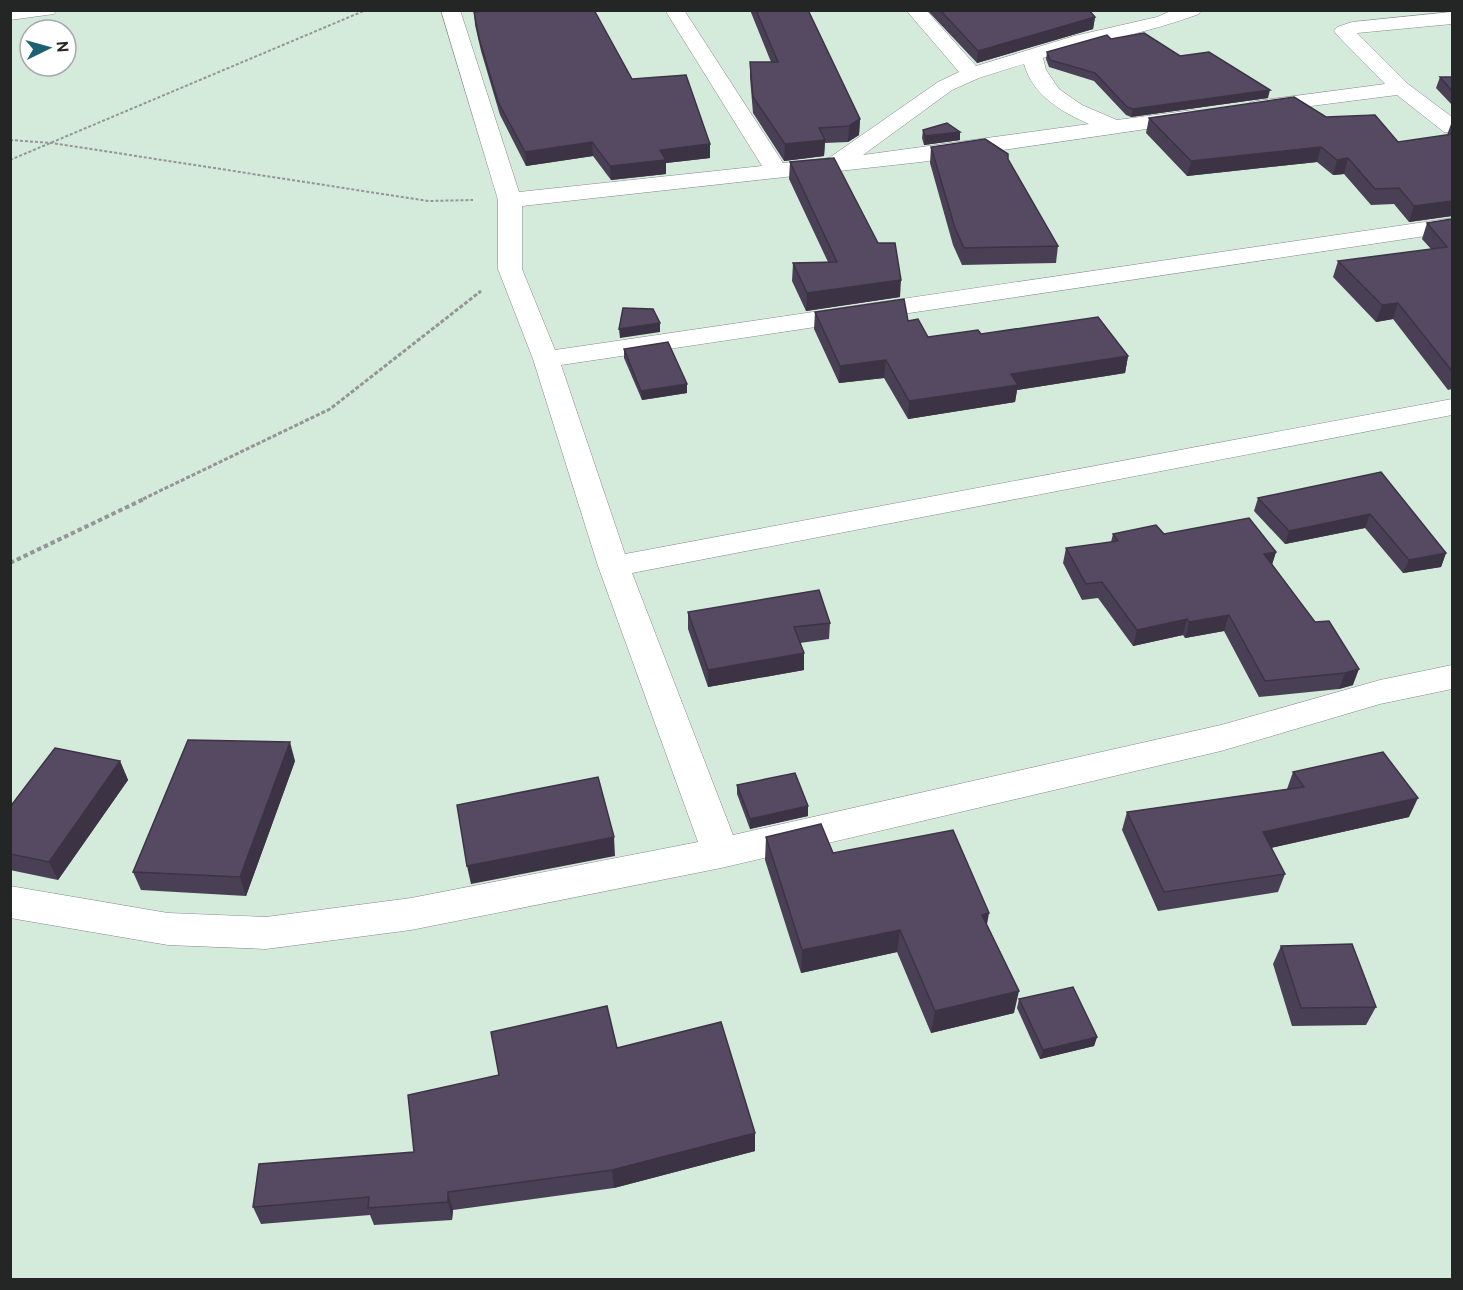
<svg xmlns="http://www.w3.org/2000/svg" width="1463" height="1290" viewBox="0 0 1463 1290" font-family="Overpass,sans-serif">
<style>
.green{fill:#d4eada;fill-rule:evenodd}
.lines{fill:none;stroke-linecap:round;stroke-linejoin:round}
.minor-casing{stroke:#87898b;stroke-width:1}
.path-far2{stroke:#949596;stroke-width:2;stroke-dasharray:3 2;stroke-linecap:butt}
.path-far1{stroke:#949596;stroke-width:3;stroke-dasharray:4 2;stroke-linecap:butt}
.path{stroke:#949596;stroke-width:4;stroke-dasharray:4.5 3;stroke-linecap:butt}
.minor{fill:#fff;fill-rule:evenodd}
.wall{fill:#4a4055}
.shaded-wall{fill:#3c3445}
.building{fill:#564a63;stroke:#3c3445;stroke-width:1.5}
</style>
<rect width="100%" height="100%" fill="#f5f6f8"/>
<path class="green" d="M11 11H1452V1279H11ZM30 30H66V66H30Z"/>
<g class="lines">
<defs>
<g id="minor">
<path d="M10 10H56L54 14 10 20Z"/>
<path d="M441 10H460L519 192 762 166 665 10H684L783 163 829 158 938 82 959 72 906 10H926L976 66 1074 36 1157 17 1173 10H1201L1199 14C1148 33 1094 42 1043 58L1046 70 1059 89 1082 105 1117 120 1193 110 1201 111 1204 116 1201 121 921 162 522 206V269L555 350 1452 218V232L561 365 625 554 1452 399V415L632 573 733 835 1221 725 1380 680 1452 665V689L1380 704 1221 751 721 868 411 930 266 949 168 945 10 918V886L168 913 266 917 411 898 698 842 598 566 533 359 498 269V200ZM1024 64C1033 96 1062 112 1089 124L863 155 952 90 979 78Z"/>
<path d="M1452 12V24L1357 33 1408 84 1452 117V133L1444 132 1397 95 1256 113 1249 111 1245 107 1249 103 1256 101 1385 84 1337 35 1334 31 1337 27 1352 22Z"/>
</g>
</defs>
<use href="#minor" class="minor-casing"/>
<g class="path-far2">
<path d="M10 140 52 143 428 201 473 200"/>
<path d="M10 160 366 10"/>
</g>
<path class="path-far1" d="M143 499 330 409 481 291"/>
<path class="path" d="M10 563 146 498"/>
<use href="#minor" class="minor"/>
</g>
<g class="wall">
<path d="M750 10H808L860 119 859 135 848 142 825 143 824 156 784 161 753 113 750 78V62H771Z"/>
<path d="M927 10H1089L1095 17 1093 29 977 63Z"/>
<path d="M474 12 632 79 710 144V158L666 163V174L611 180 593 156 526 166 500 115 481 51 475 25Z"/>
<path d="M1111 39 1180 56 1268 98 1131 117 1126 115 1094 81 1049 67 1046 59 1047 52Z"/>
<path d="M1440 77H1452V105L1436 88Z"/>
<path d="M1326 117 1398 142 1447 135 1451 124 1452 123V216L1409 222 1394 204 1371 205 1344 174 1333 175 1317 162 1187 176 1146 133 1149 118Z"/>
<path d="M923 130 960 140 924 145 922 138Z"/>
<path d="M931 147 1008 159 1058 246 1056 263 962 265 953 245 930 163Z"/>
<path d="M790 162 878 243 900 297 806 311 792 281 793 263 828 262 789 179Z"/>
<path d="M1452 219V389L1448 390 1393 319 1376 322 1333 277 1338 261 1431 249 1422 239 1427 223Z"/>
<path d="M815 312 908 321 928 337 981 334 1128 356 1125 373 1017 390 1015 402 908 419 884 378 839 383 814 329Z"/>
<path d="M624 349 687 393 642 400 624 358Z"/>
<path d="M1381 472 1446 553 1441 567 1403 573 1365 528 1285 544 1254 511 1258 498Z"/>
<path d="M1113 534H1164L1276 552 1272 564 1315 622 1353 685 1339 689 1259 697 1224 631 1185 638 1183 635 1133 646 1098 598 1082 600 1063 563 1066 548 1111 542Z"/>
<path d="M688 612 830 623 829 639 800 643 804 670 708 687 688 629Z"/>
<path d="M120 761 128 780 58 880 10 870V807Z"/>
<path d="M295 761 246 896 141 890 133 872Z"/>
<path d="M1293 772 1409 817 1271 848 1285 874 1278 892 1158 911 1122 830 1127 812 1287 789Z"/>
<path d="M737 785 808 806V816L750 829 737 794Z"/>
<path d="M766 837 833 853 1014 1013 931 1033 897 952 801 973 765 860Z"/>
<path d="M1281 946 1376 1007 1366 1025 1292 1026 1273 964Z"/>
<path d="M1019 999 1097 1037 1094 1046 1040 1059 1017 1008Z"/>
<path d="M617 1048 755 1151 614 1188 453 1210 452 1220 374 1225 370 1215 261 1224 253 1207 414 1152Z"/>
</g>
<g class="shaded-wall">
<path d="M1095 17 1093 29 977 63 978 51Z"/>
<path d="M1270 90 1268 98 1131 117 1133 109Z"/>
<path d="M860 119 859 135 848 142 849 126Z"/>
<path d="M960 132V140L924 145 925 136Z"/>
<path d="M825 140 824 156 784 161 785 144Z"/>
<path d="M592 142 593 156 526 166 525 152Z"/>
<path d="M710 144V158L666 163V174L611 180 610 166 660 150Z"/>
<path d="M1321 147 1317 162 1187 176 1191 161Z"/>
<path d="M1348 158 1344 174 1333 175 1337 160Z"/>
<path d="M1452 201V216L1409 222 1414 206Z"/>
<path d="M901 280 900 297 806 311 807 293Z"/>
<path d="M1398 303 1393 319 1376 322 1382 305Z"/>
<path d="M660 323V332L620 338 619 329Z"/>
<path d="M1128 356 1125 373 1017 390 1015 402 908 419 909 401 1011 374Z"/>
<path d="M886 360 884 378 839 383 840 366Z"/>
<path d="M687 384V393L642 400 641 391Z"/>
<path d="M1370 514 1365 528 1285 544 1289 531Z"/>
<path d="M1276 552 1271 568 1264 554Z"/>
<path d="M1446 553 1441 567 1403 573 1409 560Z"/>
<path d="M1229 615 1224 631 1185 638 1189 622Z"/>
<path d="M1187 619 1183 635 1133 646 1137 630Z"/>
<path d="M804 653V670L708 687V670Z"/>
<path d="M1359 669 1353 685 1339 689 1345 673Z"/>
<path d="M290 742 295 761 246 896 240 877Z"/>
<path d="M120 761 128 780 58 880 49 862Z"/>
<path d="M1418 798 1409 817 1256 851 1263 832Z"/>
<path d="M808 806V816L750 829V819Z"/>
<path d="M614 837 615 856 471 884 467 866Z"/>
<path d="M989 913 985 936 982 915Z"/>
<path d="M900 930 897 952 801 973 802 950Z"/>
<path d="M1019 991 1014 1013 931 1033 935 1011Z"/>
<path d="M1097 1037 1094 1046 1040 1059 1043 1050Z"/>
<path d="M755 1133V1151L614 1188 612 1170Z"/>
<path d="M448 1192 453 1210 452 1220 448 1202Z"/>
</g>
<g class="building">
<path d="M492 10H594L632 79 686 75 710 144 660 150 666 160 610 166 592 142 525 152 498 102 479 38 474 12Z"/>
<path d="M756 10H808L860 119 849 126 819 128 825 140 785 144 753 97 750 62H778Z"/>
<path d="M940 10H1089L1095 17 978 51Z"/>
<path d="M1144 33 1180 56 1209 52 1270 90 1133 109 1127 107 1095 73 1050 60 1047 52 1107 35 1111 39Z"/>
<path d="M1440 77H1452V91Z"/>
<path d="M1294 97 1326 117 1375 115 1398 142 1452 134V201L1414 206 1399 188 1375 189 1348 158 1337 160 1321 147 1191 161 1149 118Z"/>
<path d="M947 123 960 132 925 136 923 130Z"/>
<path d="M985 139 1008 154V159L1058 246 964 248 955 228 931 147Z"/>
<path d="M834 158 878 243H895L901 280 807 293 793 263 837 262 790 162Z"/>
<path d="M1452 219V371L1398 303 1382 305 1338 261 1447 247 1427 223Z"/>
<path d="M904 299 908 321 918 319 928 337 978 330 981 334 1098 317 1128 356 1011 374 1018 385 909 401 886 360 840 366 815 312Z"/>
<path d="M623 308 653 309 660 323 619 329Z"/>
<path d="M668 342 687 384 641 391 624 349Z"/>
<path d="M1381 472 1446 553 1409 560 1370 514 1289 531 1258 498Z"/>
<path d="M1249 518 1276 552 1264 554 1315 622 1329 621 1359 669 1345 673 1265 681 1229 615 1189 622 1187 619 1137 630 1102 582 1086 584 1066 548 1118 541 1113 534 1156 525 1164 534Z"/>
<path d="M819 590 830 623 794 627 804 653 708 670 688 612Z"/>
<path d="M188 740 290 742 240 877 133 872Z"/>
<path d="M55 748 120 761 49 862 10 854V807Z"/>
<path d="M1383 752 1418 798 1263 832 1285 874 1164 892 1127 812 1304 787 1293 772Z"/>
<path d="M795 773 808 806 750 819 737 785Z"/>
<path d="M598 777 614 837 467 866 457 805Z"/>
<path d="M821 824 833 853 953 830 989 913 982 915 1019 991 935 1011 900 930 802 950 766 837Z"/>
<path d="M1352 944 1376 1007 1301 1008 1281 946Z"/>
<path d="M1073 987 1097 1037 1043 1050 1019 999Z"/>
<path d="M607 1006 617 1048 721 1022 755 1133 612 1170 448 1192V1202L368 1208 369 1197 253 1207 259 1164 414 1152 408 1095 499 1075 491 1032Z"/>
</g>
<rect width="1463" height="1290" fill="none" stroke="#242525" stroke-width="24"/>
<g transform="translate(48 48) rotate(85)"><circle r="28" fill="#ffffff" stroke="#a7a8a8" stroke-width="1.5"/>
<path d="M0-4.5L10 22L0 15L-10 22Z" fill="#1d6074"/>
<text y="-9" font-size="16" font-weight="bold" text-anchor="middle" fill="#242525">N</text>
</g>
</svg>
